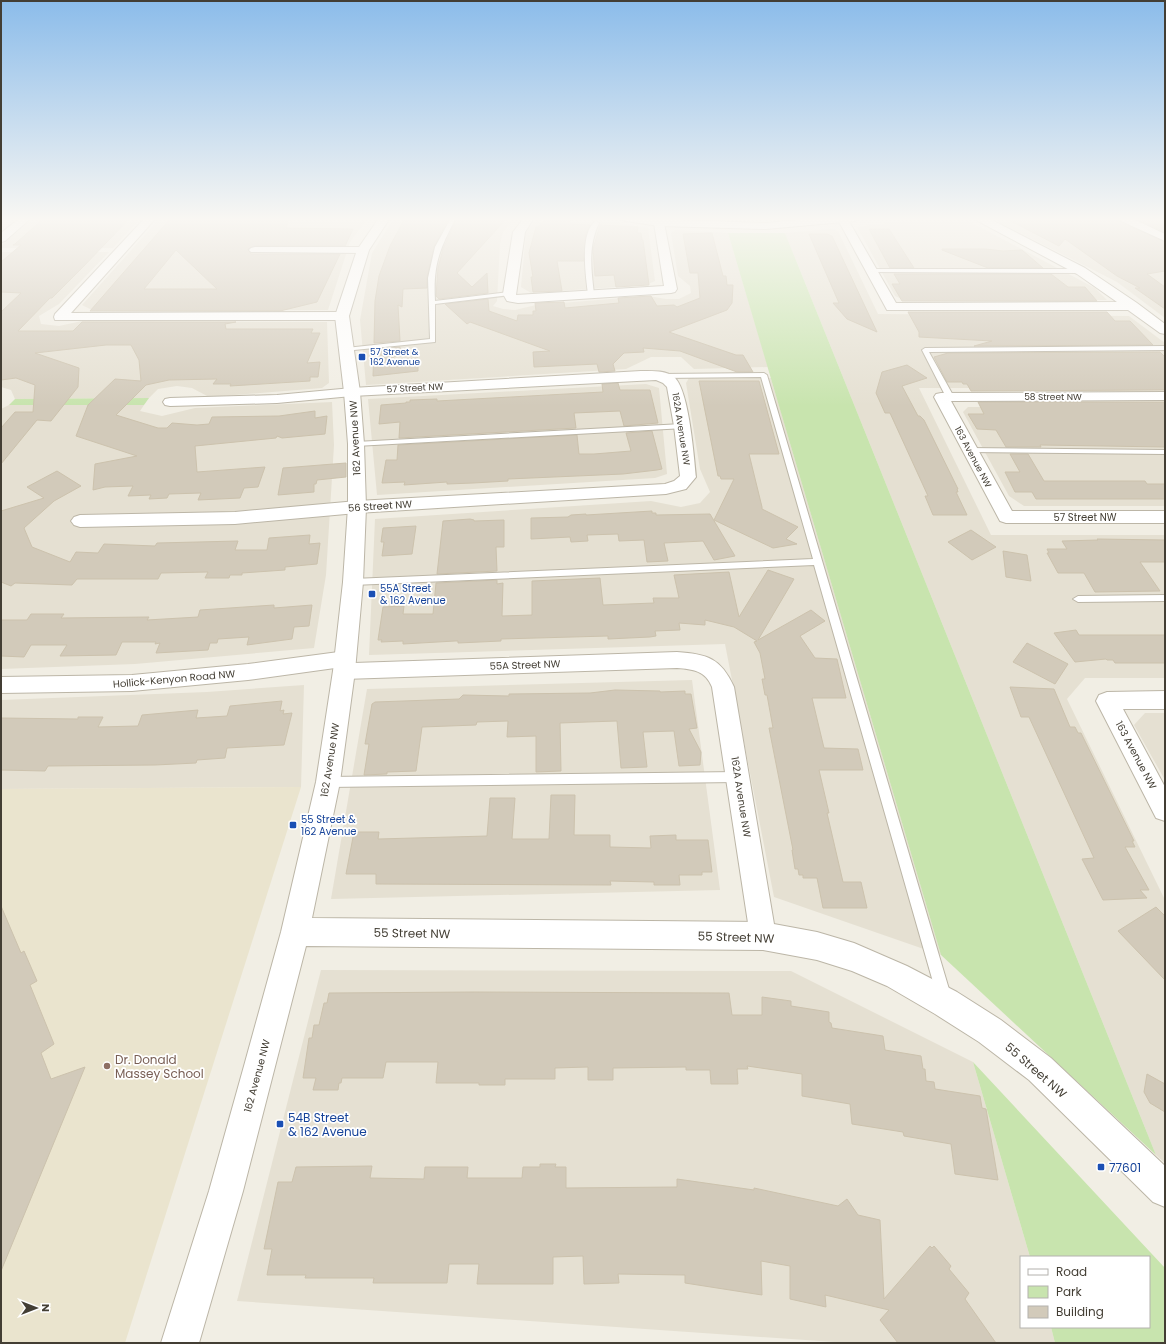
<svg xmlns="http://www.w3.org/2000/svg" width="1166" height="1344" viewBox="0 0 1166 1344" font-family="Poppins,sans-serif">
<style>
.residential{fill:#e5e0d2}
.education{fill:#eae4ce}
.green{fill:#c8e4ae}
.building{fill:#d2caba;stroke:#ccc2ad;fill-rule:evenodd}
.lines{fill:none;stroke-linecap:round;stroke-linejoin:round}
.service-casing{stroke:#bcb6a7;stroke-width:2}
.minor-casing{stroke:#bcb6a7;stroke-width:2}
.tertiary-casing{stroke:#bcb6a7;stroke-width:2}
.service{fill:#fff;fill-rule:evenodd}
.minor{fill:#fff;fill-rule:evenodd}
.tertiary{fill:#fff;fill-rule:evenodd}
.transit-dot{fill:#1a4fb4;stroke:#fff;stroke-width:1.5}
.education-dot{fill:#8d6e63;stroke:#fff;stroke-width:1.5}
.labels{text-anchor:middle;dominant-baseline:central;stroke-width:3.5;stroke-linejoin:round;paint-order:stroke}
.far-transit-label{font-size:9px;fill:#164399;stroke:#fff;text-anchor:start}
.far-street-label{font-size:9px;fill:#433e34;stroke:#fff}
.street-label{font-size:10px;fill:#433e34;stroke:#fff}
.transit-label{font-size:10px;fill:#164399;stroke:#fff;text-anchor:start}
.near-street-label{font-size:12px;fill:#433e34;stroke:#fff}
.near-education-label{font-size:12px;fill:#785e54;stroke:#fff;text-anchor:start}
.near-transit-label{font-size:12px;fill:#164399;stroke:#fff;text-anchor:start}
</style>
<rect width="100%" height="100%" fill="#f1eee4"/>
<g class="residential">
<path d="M33 218H141L113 248H1V246Z"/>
<path d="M160 218H368L350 242 328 310H92L82 305Z"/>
<path d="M394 218H515L503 232 500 244 497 301 493 306 503 309 515 310 536 305 648 296 666 299H679L691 293 690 286 678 276 671 233 675 230 728 233 768 367 694 369 681 357H651L626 369 366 385 360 320 372 253Z"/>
<path d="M538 218H588L648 228 655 281 646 285 531 293 521 287 526 232Z"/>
<path d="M918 218H963L1095 288 1107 300H904L895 296 857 227 908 220Z"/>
<path d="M991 218H1165V318L1117 282Z"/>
<path d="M832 229 838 231 878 314 1129 316 1165 343V388H919L991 535H1165V678H1085L1067 699 1165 900V1163L1156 1155 785 233Z"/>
<path d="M1 252H109L59 304 39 316 41 324 59 326 82 321 327 322 329 383 322 388 209 397 192 388 177 386 158 389 149 398 15 399 11 390 1 387Z"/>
<path d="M689 378H771L941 955 774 897 725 644 369 655 375 519 651 501 681 507 700 503 710 492 700 469 686 383Z"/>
<path d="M646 384 659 388 667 474 655 478 377 495 368 399Z"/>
<path d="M332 402 334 445 326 575 314 648 135 664 1 669V409L9 405H144L140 411 162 416 195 408Z"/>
<path d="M968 407H1165V506H1024L1009 496 963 412Z"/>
<path d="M692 680 720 890 331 899 367 689Z"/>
<path d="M304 685 301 787 1 789V700L207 692Z"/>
<path d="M1145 713H1165V780L1134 725Z"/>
<path d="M321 970 791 971 973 1062 1030 1257H1021V1327H1051L1055 1343H849L237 1301Z"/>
</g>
<path class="education" d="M301 787 125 1343H1V789Z"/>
<g class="green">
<path d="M728 233H785L1156 1155 941 955Z"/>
<path d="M149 398 144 405H9L15 399Z"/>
<path d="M973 1062 1165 1268V1343H1055L1051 1327H1149V1257H1030Z"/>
</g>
<g class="building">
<path d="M44 218H130L83 267 52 298H50L18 331H73L82 322H236L225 324 226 329H313L311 333H320L307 363 320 362 318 377H310V381L230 386 231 384H213L217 379 169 380 146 385 116 415 158 428H167L172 423 197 425 209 424 212 417 279 416 315 411V418L327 416 325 434 282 438 277 436 276 438 195 446 197 472 265 467 258 487 244 488 240 498 198 500 201 493 169 494 167 498 149 499 151 495 128 496 133 486 105 487 93 490 95 464 137 456 76 436 88 405 115 379 141 381 139 360 131 345H106L35 353 79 368 78 387 51 421 37 420 1 464V428L15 412H33L35 385 16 378 1 380V312L21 293 1 292V262L21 245H13L15 244Z"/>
<path d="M171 218H289L286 228 353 229 345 246H255L248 249 251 254H340L317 302 280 311H90ZM176 250 217 289H144Z"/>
<path d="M405 218H449L434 247 427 278V288L403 289 402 307 398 305 400 341 374 343 375 301 379 276 390 246Z"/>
<path d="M457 218H507L457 273 472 287 487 273 488 293 439 299 436 296 438 268 443 249Z"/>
<path d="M549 218H573L568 224 590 225 586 234 584 261H557L562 291 533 292 531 277H533L529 253 536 227H538L545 219Z"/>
<path d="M1005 218H1117L1118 221 1165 242V271L1147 274 1165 287V309L1135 288H1140L1117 276 1065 239 1059 246Z"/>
<path d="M1134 218H1165V232Z"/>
<path d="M600 225 638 227 637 233H641L642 240H643L649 285 616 287 614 275 595 276 593 249Z"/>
<path d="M869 229H889L914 268H890Z"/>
<path d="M712 233 723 276H726L727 285H733L732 303 727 310 669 332 736 355H743L753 372H737L680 351 643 348 644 352 624 353 613 364 615 371 599 372 597 364 534 367 533 352 550 351 470 322 467 324 445 304 488 299 489 311 517 321 518 315H533V311H536L535 303 564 302 565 308 619 303 618 298 651 296 657 306 674 305 677 307 700 298 698 273H690L683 234Z"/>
<path d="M809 234H827L832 236 877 332 847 319 833 303H839Z"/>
<path d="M942 249H985L1003 251 1022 250 1043 268H988L942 250Z"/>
<path d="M894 274H1051L1068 287H1085L1097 301H902L892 284H900Z"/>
<path d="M908 312H1107L1115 321H1130L1153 345 974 346 992 341 919 337V332Z"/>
<path d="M400 347V354L388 360 418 358V371L373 376 374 350Z"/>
<path d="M1160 352 1165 357V390L971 391 967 384H963L962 382H947L934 357 948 353Z"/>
<path d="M907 365 927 378 902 386 918 416H920L924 420 958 489H957L958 492H956L967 515H933L925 496H928L890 413H885L876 393 882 372Z"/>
<path d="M699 381H759L779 454H749L762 507V509L798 527 786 539 797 544 773 548 714 520 734 479H721L720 476H718Z"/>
<path d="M618 383 620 390H650L658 423 624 426 620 411 574 413 576 428 399 438 400 422 379 424 381 405 406 403V402H410V400L437 399V401L603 392 602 384Z"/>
<path d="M978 402H1165V447L1040 445 1041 447H1006L996 430 977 429 968 414H984Z"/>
<path d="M652 431 662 469 657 470 623 474 508 479V481L473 483 447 484V482L404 485 405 482 382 483 386 460H397L398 445 577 435 579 454H594L631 451 626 433Z"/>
<path d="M1010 454H1028L1044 481H1145L1147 484H1165V499H1036L1032 492H1015L1005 472H1020Z"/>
<path d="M346 463V477L317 480 316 484H314V492L278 495 283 468Z"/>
<path d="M57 471 81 486 54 501 24 528 32 547 70 562 76 552 98 553 104 544 155 546 157 543 238 541 235 550H267L269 538 310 535 309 544 320 543 317 564 285 567V570L242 573V575H230L229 578H205L208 572 161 573 158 579H77L72 585 15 583 11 586 1 582V511L44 498 27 487Z"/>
<path d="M652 511V513H656V515L710 514 735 556 714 560 703 541 664 543 668 561 647 562 644 540 619 541 618 534 587 535 588 541 571 542 570 537 531 539V518L568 517 571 515 586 514V515Z"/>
<path d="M470 519 474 520V521L504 520V547H496L497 571 437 574 443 521Z"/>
<path d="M416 526 412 554 382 556 384 542H381L383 528Z"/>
<path d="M971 530 996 547 972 560 948 542Z"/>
<path d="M1097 539 1165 540V562H1140L1160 591 1095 592 1084 573H1058L1047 553H1049L1047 549H1067L1062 541 1098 540Z"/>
<path d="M1003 551 1027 555 1031 581 1006 577Z"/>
<path d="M768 570 794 579 758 640 811 610 825 621 800 636 815 658 837 659 846 698H812L824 748 858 749 863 770H819L829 813H827L843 882H861L867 908H823L817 878H803V875H799L798 869H795L792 850H793L769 728H773L767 695H765L762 679H765L760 653 754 642 757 641 734 627 705 620V625L679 623 680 630 655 631 656 636 650 637 608 639V636L501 639V641L458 643V641H455L403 644V641L381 642 382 640H378L383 607 404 606 403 614H433L436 583 497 580V584L503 583 502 616 532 615V581L600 578 603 605 654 603 653 598H679L674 575 729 572 739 617Z"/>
<path d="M274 605V608L312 605 309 626 294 627 292 639 247 645 249 637 218 639 217 643H210L208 650 156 653 160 643 155 644 156 642H122L116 655 60 656 67 645H31L24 657 1 656V620H27L31 614H64L61 618 149 617 147 620 198 617 200 610Z"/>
<path d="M1076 630 1079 635H1165V663H1115L1113 660H1107L1106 659 1075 662 1054 633Z"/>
<path d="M1027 643 1068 664 1055 684 1013 662Z"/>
<path d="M1010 687 1054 689 1070 727H1075L1078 733H1081L1134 841H1132L1135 847H1125L1149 890H1140L1147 898 1103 900 1082 859 1094 858 1029 717H1021Z"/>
<path d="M615 690 660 691V692L685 691V694H691L697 728 689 729 701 752 700 765 679 766 674 731 643 732 647 767 621 768 617 721 587 722 560 723 561 771 536 772V736L507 737 508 721 477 722 476 725 422 727 416 771 387 772V774L364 775 369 744H365L372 704 375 702 459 699 463 695 509 696V694L590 693Z"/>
<path d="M282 701 280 711 284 710 283 714 292 713 284 745 227 748 225 758 197 760 196 763 155 765 48 766 45 771 1 770V718L78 719V717H103L98 727 138 726 142 715 198 710 196 718 227 716 230 706Z"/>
<path d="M551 795H575L574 835H610V847L651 848 650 836 676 835V840H708L712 872H702V875H679L680 885H654V882L610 881 611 885 376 884V874H346L354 832H379L378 839 487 836 490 798H515L512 839H549Z"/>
<path d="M1 906 21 953 24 951 37 981 30 985 54 1044 41 1053 51 1079 85 1067 1 1271Z"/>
<path d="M1156 907 1165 916V980L1118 931Z"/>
<path d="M474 992 729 993 732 1015H762V997L791 1001V1006L829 1012V1022L831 1023 832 1028 883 1036 885 1050 921 1056 923 1069H925L926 1081 934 1082 935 1089 980 1096 982 1108 986 1109 998 1180 955 1174 951 1144 904 1136 903 1132 852 1124 850 1104 802 1096V1074L747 1066 748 1069H737L738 1084H711L710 1070H686V1067L613 1068V1080H588V1067L555 1068V1079H505V1085H479V1083H436L438 1062H386L383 1078H342L341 1083H339L338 1090H313L316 1078H303L309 1038H312L314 1025H319L324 1003H327L329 993Z"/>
<path d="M1147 1074 1165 1084V1112L1150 1103 1144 1092Z"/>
<path d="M540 1164H556L555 1167H566V1188L677 1187V1179L754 1190V1188L838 1206 847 1199 858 1215 880 1220 884 1299 930 1246 932 1248 934 1246 951 1266 949 1269 969 1293 965 1299 996 1343H898L880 1320 889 1310 825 1295 826 1307 790 1299V1266L761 1261 762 1295 685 1283V1275L618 1274 619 1283 584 1284 583 1256 553 1257V1284H477L479 1264H449L447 1283H373L374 1278H305L306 1275H267L272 1249H264L278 1182H292L296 1167 372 1166 370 1178 424 1179 425 1167H468L467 1178H522L523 1167H540Z"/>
</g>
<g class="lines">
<defs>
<g id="service">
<path d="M451 218H456C439 250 433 265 435 301L509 292 512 294 511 295 435 304V342L344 351 343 350 346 348 430 339 428 278 435 247Z"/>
<path d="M596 221 599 223C588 246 591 269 594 294L591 296 588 294C586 278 579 231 596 221Z"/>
<path d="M872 269H1081L1084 271 1081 273 870 272 869 271Z"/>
<path d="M1165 346V350L929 352 954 397 950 399 946 397 922 350 925 348Z"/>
<path d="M764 373 767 375 951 996 949 1001 944 1003 939 1001 937 996 814 565 353 585 348 582 353 579 813 559 761 377 661 378 658 376 661 374Z"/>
<path d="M682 424 686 426 685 428 356 446 352 444 356 442Z"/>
<path d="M966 448 1165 450V454L969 452 965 450Z"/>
<path d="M1165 595V601L1078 602 1073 599 1078 596Z"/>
<path d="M738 772 742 774 744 777 742 780 738 782 328 787 324 785 322 782 324 779 328 777Z"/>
</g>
<g id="minor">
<path d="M20 218H31L5 241 1 242V233Z"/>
<path d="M145 218H156L71 313 342 312 347 313 348 316 347 319 342 320H55L54 317 55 314Z"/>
<path d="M524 218H534L525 232 516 295 664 286 654 223 659 220 664 223 677 289 675 292 671 293 518 303 507 301 503 294 513 232Z"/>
<path d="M837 218H847L896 303 1117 302 1077 274 976 220 975 218H988L1085 268 1137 303 1165 324V334L1160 333 1128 310H887Z"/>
<path d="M1118 218H1131L1165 234V241L1119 220Z"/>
<path d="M255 247H363L367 248 369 250 367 252 363 253 251 252 249 250 251 248Z"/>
<path d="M641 371C652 371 665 370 674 377 689 389 694 457 696 477L686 489 666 494 357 513 235 524 80 527 74 525 71 521 74 517 80 515 235 512 357 501 665 484 674 481 680 476 674 426 667 387 663 383 656 380 352 396 277 403 170 406 165 405 163 402 165 399 170 398 277 395 352 388Z"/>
<path d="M1165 392V400L951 401 1012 511H1165V523H1006L1000 521 934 397 936 394 941 393Z"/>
<path d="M346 651 353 653 356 659 354 663 677 652C707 654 721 658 734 687L776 936 773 946 763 949 753 946 750 936 712 687C706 671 693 669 677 668L344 679 337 677 334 671 335 668 248 680 132 691 1 693V677L132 675 248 664Z"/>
<path d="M1165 691V709H1123L1165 787V821L1156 818 1096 701 1099 695 1107 692Z"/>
</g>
<g id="tertiary">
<path d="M379 218H390L369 250 349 316 360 392 364 444 366 507 363 582 355 671 340 782 312 918 763 922 817 932 854 943 907 966 957 992 1001 1020 1051 1058 1165 1166V1207L1153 1202 1029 1080 979 1042 935 1014 887 986 852 971 817 960 763 950 306 946 243 1191 199 1343H161L209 1191 244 1066 281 932 316 782 333 671 343 582 348 507V444L344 392 335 316 357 250Z"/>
<path d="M621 218 766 223 820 218H860L854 221 766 229 659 226 626 221 622 220Z"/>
</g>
</defs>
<use href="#service" class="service-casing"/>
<use href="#minor" class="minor-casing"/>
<use href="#tertiary" class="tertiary-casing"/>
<use href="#service" class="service"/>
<use href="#minor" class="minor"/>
<use href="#tertiary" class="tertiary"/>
</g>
<linearGradient id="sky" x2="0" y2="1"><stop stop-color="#8bbcea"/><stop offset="0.54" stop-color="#f9f7f3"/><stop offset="1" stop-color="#f9f7f3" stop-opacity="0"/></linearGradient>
<rect width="1166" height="406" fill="url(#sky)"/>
<g class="transit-dot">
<rect x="358" y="353" width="8" height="8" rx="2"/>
<rect x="368" y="590" width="8" height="8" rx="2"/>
<rect x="289" y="821" width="8" height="8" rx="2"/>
<rect x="276" y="1120" width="8" height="8" rx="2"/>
<rect x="1097" y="1163" width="8" height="8" rx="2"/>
</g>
<circle class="education-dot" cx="107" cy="1066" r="4"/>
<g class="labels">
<g class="far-transit-label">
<text x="370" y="352">57 Street &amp;<tspan x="370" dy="10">162 Avenue</tspan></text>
</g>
<g class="far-street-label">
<text transform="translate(415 388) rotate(-3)">57 Street NW</text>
<text x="1053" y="397">58 Street NW</text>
<text transform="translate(681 429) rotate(81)">162A Avenue NW</text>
<text transform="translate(973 457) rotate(62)">163 Avenue NW</text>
</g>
<g class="street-label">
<text transform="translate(355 438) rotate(-93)">162 Avenue NW</text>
<text transform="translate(380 506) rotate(-4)">56 Street NW</text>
<text x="1085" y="517">57 Street NW</text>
<text transform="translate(525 665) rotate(-2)">55A Street NW</text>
<text transform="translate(174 679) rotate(-5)">Hollick-Kenyon Road NW</text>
<text transform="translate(1136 755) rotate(62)">163 Avenue NW</text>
<text transform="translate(330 760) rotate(-81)">162 Avenue NW</text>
<text transform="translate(741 797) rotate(81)">162A Avenue NW</text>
<text transform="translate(257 1076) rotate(-75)">162 Avenue NW</text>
</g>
<g class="transit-label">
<text x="380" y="588">55A Street<tspan x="380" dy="12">&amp; 162 Avenue</tspan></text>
<text x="301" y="819">55 Street &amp;<tspan x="301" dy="12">162 Avenue</tspan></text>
</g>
<g class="near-street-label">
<text transform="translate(412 933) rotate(1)">55 Street NW</text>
<text transform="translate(736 937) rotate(2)">55 Street NW</text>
<text transform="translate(1036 1070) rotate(41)">55 Street NW</text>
</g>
<g class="near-education-label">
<text x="115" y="1059">Dr. Donald<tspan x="115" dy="14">Massey School</tspan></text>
</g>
<g class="near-transit-label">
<text x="288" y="1117">54B Street<tspan x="288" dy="14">&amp; 162 Avenue</tspan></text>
<text x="1109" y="1167">77601</text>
</g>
</g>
<rect width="1166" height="1344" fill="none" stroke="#433e34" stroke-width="4"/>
<rect x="1020" y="1256" width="130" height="72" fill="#ffffff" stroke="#b4b2ae"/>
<rect x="1028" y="1269" width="20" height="6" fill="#ffffff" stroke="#b4b2ae"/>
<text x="1056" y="1276" font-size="12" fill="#433e34">Road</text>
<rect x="1028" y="1286" width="20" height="12" fill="#c8e4ae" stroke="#b4b2ae"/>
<text x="1056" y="1296" font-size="12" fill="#433e34">Park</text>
<rect x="1028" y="1306" width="20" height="12" fill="#d2caba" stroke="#b4b2ae"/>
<text x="1056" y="1316" font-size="12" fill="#433e34">Building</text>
<g transform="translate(36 1308) rotate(90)" stroke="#ffffff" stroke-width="3" paint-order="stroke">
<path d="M0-3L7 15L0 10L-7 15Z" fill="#433e34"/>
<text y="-6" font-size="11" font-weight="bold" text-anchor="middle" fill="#433e34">N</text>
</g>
</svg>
